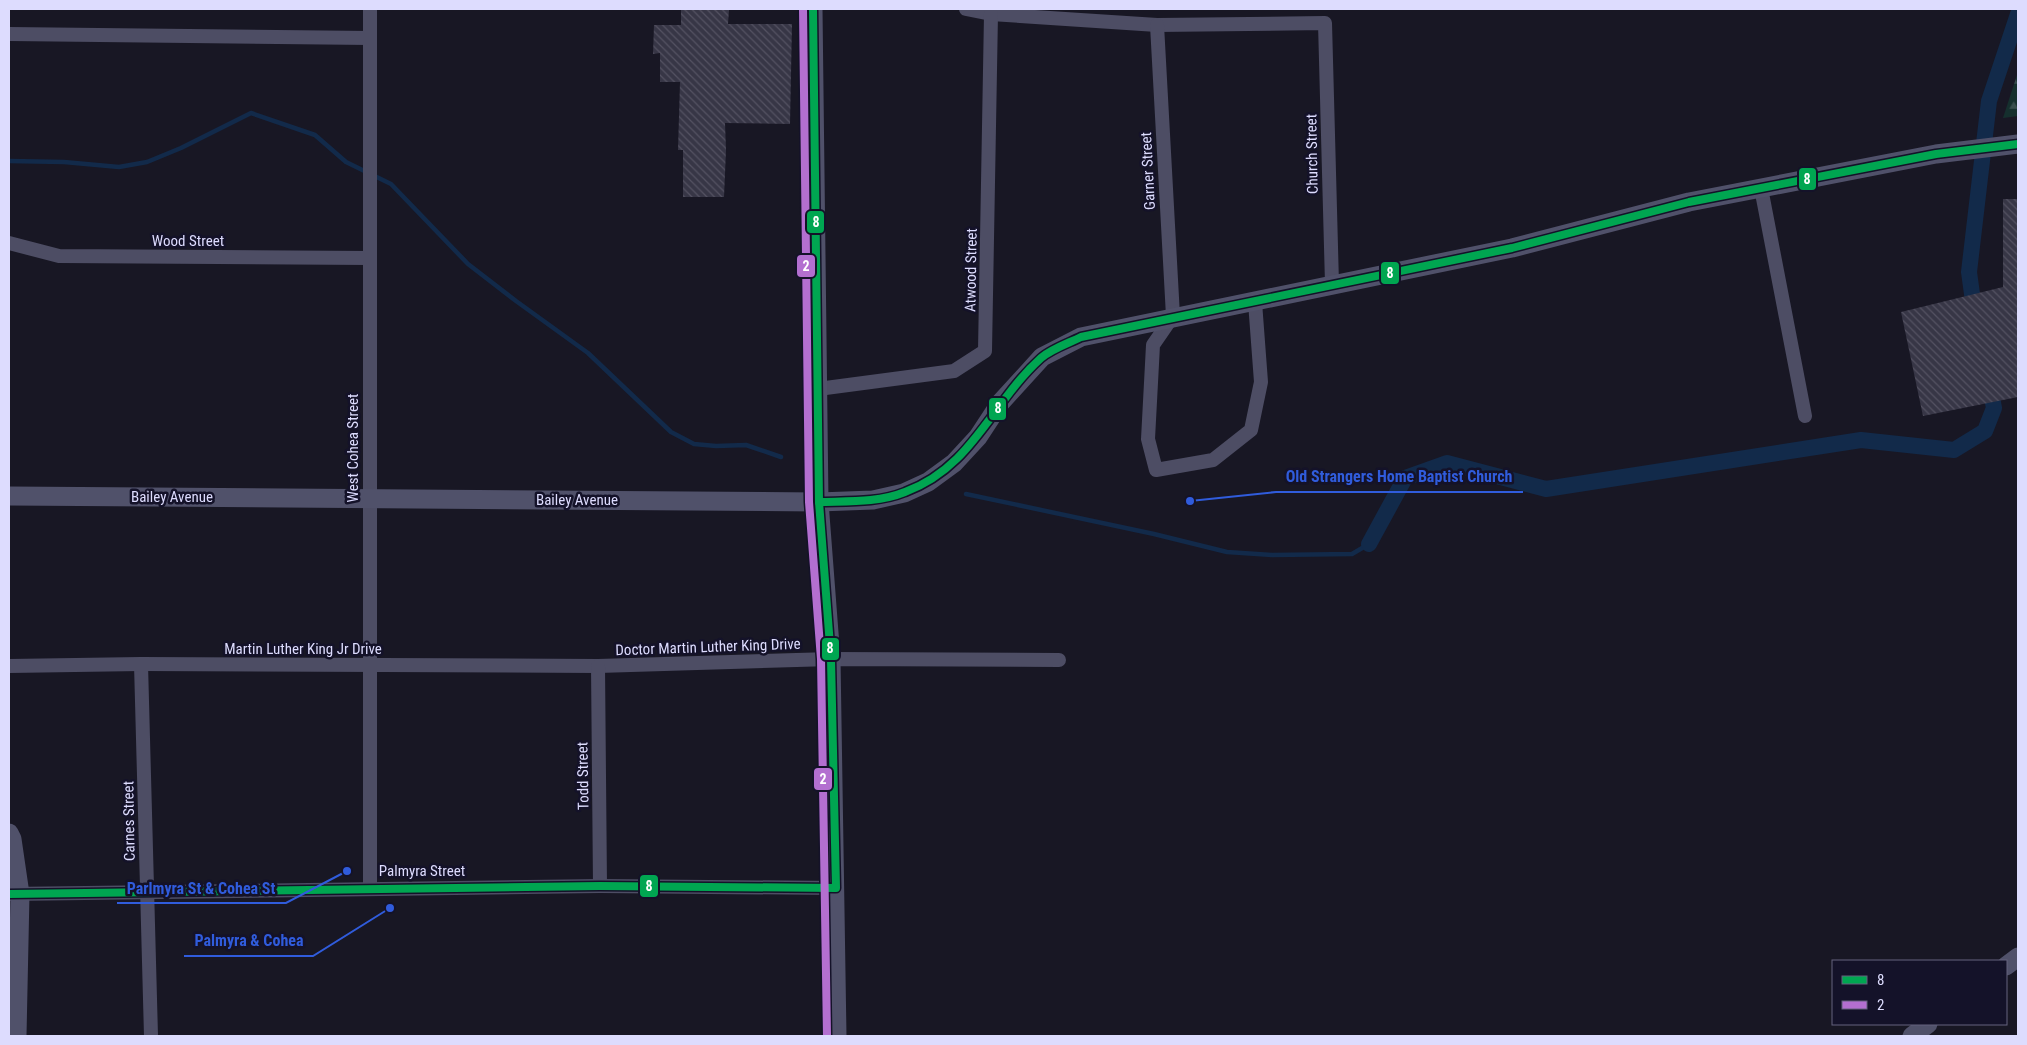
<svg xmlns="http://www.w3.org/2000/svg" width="2027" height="1045" viewBox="0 0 2027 1045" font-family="'Roboto Condensed',sans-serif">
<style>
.forest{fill:url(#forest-firs)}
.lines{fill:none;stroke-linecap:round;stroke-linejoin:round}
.stream{stroke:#122a4a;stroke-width:4.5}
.canal{stroke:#122a4a;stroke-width:16}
.building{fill:url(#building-back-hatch)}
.street{stroke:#4d4d64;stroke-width:14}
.secondary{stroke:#50516a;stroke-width:19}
.bus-1-casing{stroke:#141229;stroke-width:11}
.bus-2-casing{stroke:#141229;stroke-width:11}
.bus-1{stroke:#00a651;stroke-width:8}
.bus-2{stroke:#b36fd0;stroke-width:8}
.labels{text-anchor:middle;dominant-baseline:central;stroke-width:5;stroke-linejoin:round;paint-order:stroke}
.street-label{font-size:15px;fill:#dddcfe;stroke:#141229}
.leader{fill:none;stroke:#305cdc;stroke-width:2}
.callout-dot{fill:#305cdc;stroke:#141229;stroke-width:2}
.callout-label{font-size:16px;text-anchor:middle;font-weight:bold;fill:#305cdc;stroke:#141229;stroke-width:5;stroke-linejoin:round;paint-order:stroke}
.line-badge{stroke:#141229;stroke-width:2}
.badge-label{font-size:14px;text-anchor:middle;font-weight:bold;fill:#fff}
</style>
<defs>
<pattern id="forest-firs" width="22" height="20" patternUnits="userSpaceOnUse" patternTransform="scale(1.25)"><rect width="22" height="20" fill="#152f2e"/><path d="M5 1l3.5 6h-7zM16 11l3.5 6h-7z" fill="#374d4d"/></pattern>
<pattern id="building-back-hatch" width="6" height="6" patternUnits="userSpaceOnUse" patternTransform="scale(1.25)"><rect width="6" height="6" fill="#373646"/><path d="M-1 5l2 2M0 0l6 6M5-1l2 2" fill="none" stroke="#545262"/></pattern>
</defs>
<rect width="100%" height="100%" fill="#181724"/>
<path class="forest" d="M2018 72V116L2003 118Z"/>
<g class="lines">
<g class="stream">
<path d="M9 161 64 162 119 167 147 162 181 148 251 113 315 135 346 162 391 184 468 264 516 301 588 353 671 432 694 444 716 446 746 445 781 457"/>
<path d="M966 494 1154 534 1227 552 1272 555 1352 554 1369 544"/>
</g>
<g class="canal">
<path d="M1975 316 1969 272 1989 101 2018 14"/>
<path d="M1369 544 1405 478 1447 463 1546 489 1861 440 1954 450 1985 431 1994 408 1989 381"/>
</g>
</g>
<g class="building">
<path d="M681 10H729L728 24H792L790 124 725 123 726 150 724 197H683V150H678L680 82H660V53L653 54 654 25H681Z"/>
<path d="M2003 199H2018V397L1923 416 1901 312 2003 287Z"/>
</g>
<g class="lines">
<g class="street">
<path d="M966 9 991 14 1157 25 1325 23 1332 284"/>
<path d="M1157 25 1173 316 1153 345 1148 439 1156 470 1213 460 1251 430 1261 382 1255 302"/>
<path d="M9 34 370 38"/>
<path d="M1761 188 1805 416"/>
<path d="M9 243 59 256 369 258"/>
<path d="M818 389 954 371 985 351 991 14"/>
<path d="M141 664 151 1036"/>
<path d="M9 666 141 664 598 666 831 659 1059 660"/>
<path d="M598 666 600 886"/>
<path d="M370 888V9"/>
<path d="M9 894 600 886 836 888"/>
</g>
<g class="secondary">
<path d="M813 9 819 502 831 659 837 1036"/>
<path d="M9 496 819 502 873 500 904 493 928 482 954 463 978 437 1001 402 1042 357 1081 337 1512 248 1689 202 1936 154 2018 144"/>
<path d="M9 833 12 839 20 894 17 1036"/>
<path d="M2006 966 2018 957"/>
<path d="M1912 1036 1928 1024"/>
</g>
<defs>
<g id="bus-1">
<path d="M819 502C847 501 878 503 905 492 973 467 991 403 1041 358 1051 349 1069 343 1081 337L1512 248 1689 202 1936 154 2018 144"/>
<path d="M9 894 600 886 836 888 831 659 819 502 813 9"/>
</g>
<path id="bus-2" d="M803 9 809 502 821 659 827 1036"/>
</defs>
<use href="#bus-1" class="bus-1-casing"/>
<use href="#bus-2" class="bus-2-casing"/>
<use href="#bus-1" class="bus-1"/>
<use href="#bus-2" class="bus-2"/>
</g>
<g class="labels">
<g class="street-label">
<text transform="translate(1312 154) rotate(-91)">Church Street</text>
<text transform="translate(1148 171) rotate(-93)">Garner Street</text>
<text x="188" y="241">Wood Street</text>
<text transform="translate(971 270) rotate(-89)">Atwood Street</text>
<text transform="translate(353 448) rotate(-90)">West Cohea Street</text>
<text x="172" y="497">Bailey Avenue</text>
<text x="577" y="500">Bailey Avenue</text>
<text transform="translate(708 647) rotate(-2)">Doctor Martin Luther King Drive</text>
<text x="303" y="649">Martin Luther King Jr Drive</text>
<text transform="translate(583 776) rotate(-91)">Todd Street</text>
<text transform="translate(129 821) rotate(-91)">Carnes Street</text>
<text x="422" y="871">Palmyra Street</text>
</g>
</g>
<path class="leader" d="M1190 501L1276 492H1523M347 871L286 903H117M390 908L313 956H184"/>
<g class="callout-dot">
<circle cx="1190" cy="501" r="5"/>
<circle cx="347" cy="871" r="5"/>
<circle cx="390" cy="908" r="5"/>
</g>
<g class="callout-label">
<text x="1399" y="482">Old Strangers Home Baptist Church</text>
<text x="201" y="894">Parlmyra St &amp; Cohea St</text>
<text x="249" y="946">Palmyra &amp; Cohea</text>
</g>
<g class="line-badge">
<rect x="1798" y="167" width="19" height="24" rx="5" fill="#00a651"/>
<rect x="806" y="210" width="19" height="24" rx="5" fill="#00a651"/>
<rect x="796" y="254" width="20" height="24" rx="5" fill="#b36fd0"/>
<rect x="1380" y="261" width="20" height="24" rx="5" fill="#00a651"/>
<rect x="988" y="397" width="19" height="24" rx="5" fill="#00a651"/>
<rect x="821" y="637" width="19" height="24" rx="5" fill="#00a651"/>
<rect x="813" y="767" width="20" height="24" rx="5" fill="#b36fd0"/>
<rect x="639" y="874" width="20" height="24" rx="5" fill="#00a651"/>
</g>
<g class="badge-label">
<text x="1807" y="184">8</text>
<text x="816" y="227">8</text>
<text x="806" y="271">2</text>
<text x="1390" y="278">8</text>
<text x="998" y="413">8</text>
<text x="830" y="653">8</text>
<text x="823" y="784">2</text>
<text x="649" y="891">8</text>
</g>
<rect width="2027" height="1045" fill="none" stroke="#dddcfe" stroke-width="20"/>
<rect x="1832" y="960" width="175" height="65" fill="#141229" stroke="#64637e"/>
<rect x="1842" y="976" width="25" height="8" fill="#00a651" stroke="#64637e"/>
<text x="1877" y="985" font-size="15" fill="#dddcfe">8</text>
<rect x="1842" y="1001" width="25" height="8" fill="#b36fd0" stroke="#64637e"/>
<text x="1877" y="1010" font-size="15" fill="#dddcfe">2</text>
</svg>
